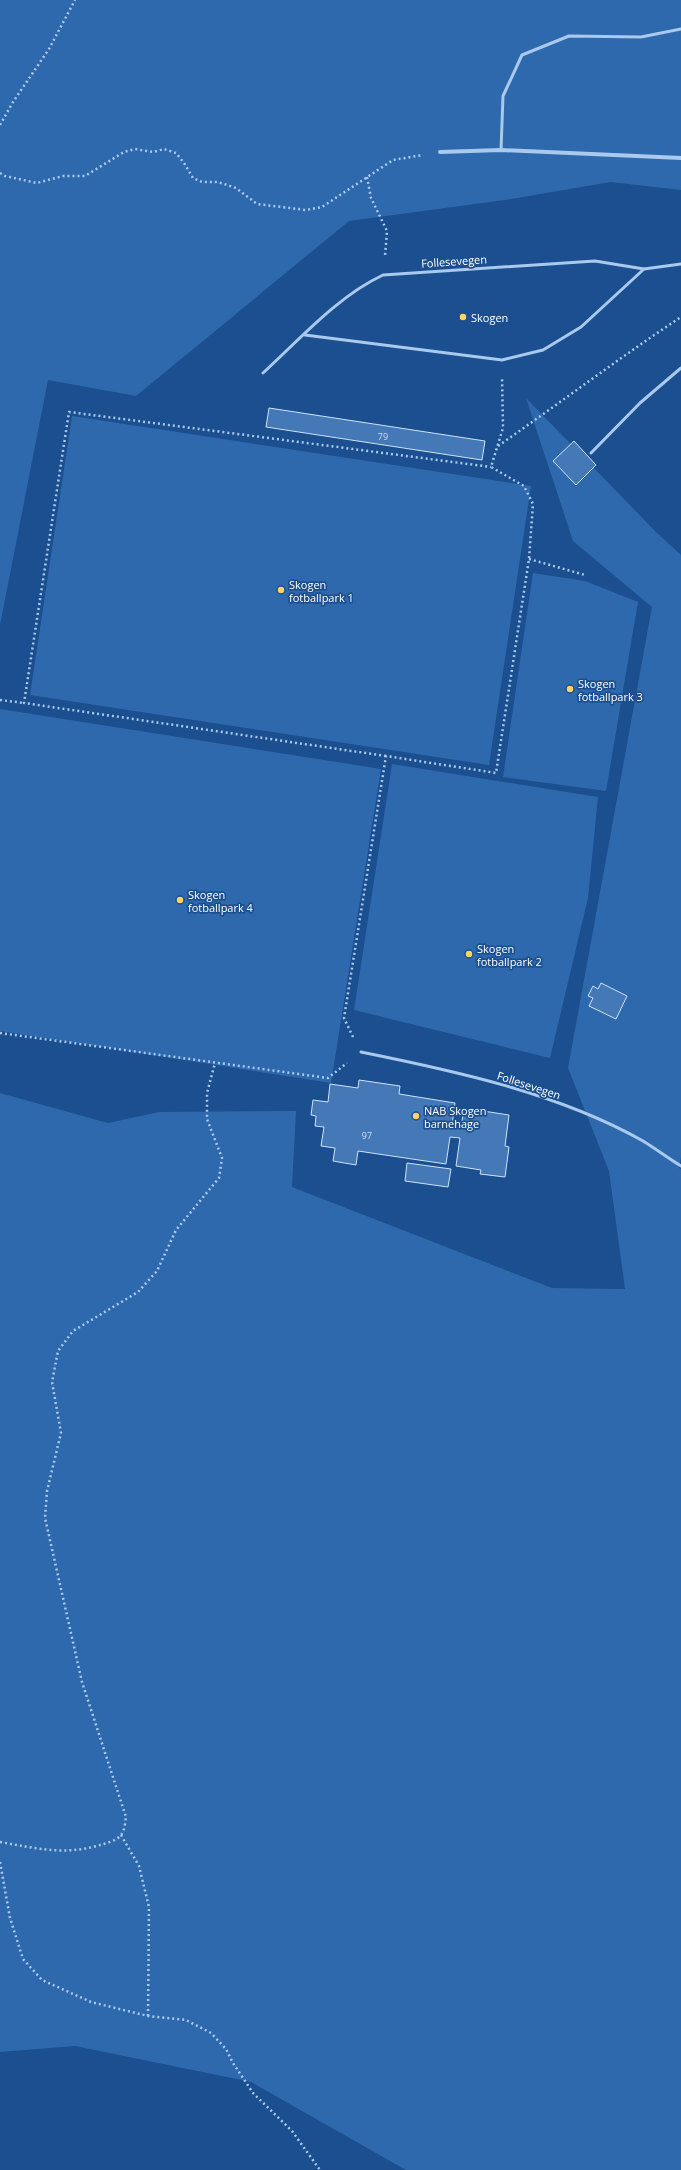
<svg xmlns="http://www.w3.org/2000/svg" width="681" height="2170" viewBox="0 0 681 2170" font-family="'Open Sans',sans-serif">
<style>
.green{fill:#2e69ad}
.building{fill:#4478b7;stroke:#cfe3fa}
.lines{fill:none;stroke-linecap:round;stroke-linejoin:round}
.path{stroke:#a9c9ee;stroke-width:2.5;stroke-dasharray:2 3;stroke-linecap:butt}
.lane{stroke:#a9c9ee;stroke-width:3}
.street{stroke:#a9c9ee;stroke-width:4}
.poi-dot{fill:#ffd166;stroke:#1b4f8f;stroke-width:1.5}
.labels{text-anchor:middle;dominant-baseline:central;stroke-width:3.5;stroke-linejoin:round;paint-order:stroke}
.number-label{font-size:9px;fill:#d0dded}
.street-label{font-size:11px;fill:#fff;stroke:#1b4f8f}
.poi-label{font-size:11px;fill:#fff;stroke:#1b4f8f;text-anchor:start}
</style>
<rect width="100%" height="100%" fill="#1b4f8f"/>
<g class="green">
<path d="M0 0H681V190L611 182 511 199 349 221 136 396 48 380 0 625Z"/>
<path d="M526 398 656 532 681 555V1157L679 1168 681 1169V2170H406L251 2082 75 2046 0 2052V1093L108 1123 159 1112 296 1111 292 1187 552 1288 625 1289 609 1171 568 1068 652 607 573 541Z"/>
<path d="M72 416 531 486 489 765 30 695Z"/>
<path d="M533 573 585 581 638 602 606 791 503 777Z"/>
<path d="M0 709 381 769 331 1083 0 1031Z"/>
<path d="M392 764 598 797 588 898 550 1058 354 1010Z"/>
</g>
<g class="building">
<path d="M269 408 485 441 482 460 266 427Z"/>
<path d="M574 441 596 465 576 485 553 461Z"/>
<path d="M601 983 627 996 616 1019 589 1006 593 998 588 996 593 986 598 989Z"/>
<path d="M359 1080 400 1086 399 1094 455 1103 452 1125 461 1127 463 1115 469 1116 470 1109 509 1115 505 1146 509 1147 505 1177 480 1174 481 1170 456 1166 460 1138 450 1137 446 1164 358 1151 356 1165 333 1161 335 1148 321 1146 324 1127 315 1126 316 1116 311 1115 313 1100 328 1102 330 1084 358 1088Z"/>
<path d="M407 1163 451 1169 448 1187 405 1181Z"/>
</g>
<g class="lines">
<g class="path">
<path d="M0 125 13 102 49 49 75 0"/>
<path d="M0 173 5 176 37 183 63 176H85L124 152 135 149 153 152 164 149 176 153 184 163 193 178 202 182H218L236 188 257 204 306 210 322 207 393 160 423 155"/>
<path d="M367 177 371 198 387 231 385 256"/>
<path d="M498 446C560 403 619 358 681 317"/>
<path d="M529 559 585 575"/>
<path d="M0 700 24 703"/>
<path d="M386 756 24 703 69 412 491 467"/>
<path d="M0 1033 328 1078 347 1063"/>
<path d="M353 1037 344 1018 386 756 496 773 529 559 533 504 524 486 491 467 503 428 502 377"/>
<path d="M121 1835 139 1866 149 1907 148 2016"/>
<path d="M0 1842C35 1848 64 1856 100 1845 107 1843 116 1841 121 1835 125 1830 125 1822 126 1817L82 1682 45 1518 47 1491 61 1433 52 1382 58 1351 73 1331 138 1292 157 1271 176 1230 219 1178 222 1158 207 1119V1093L215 1063"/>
<path d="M0 1862 10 1918 23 1959 42 1980 91 2002 148 2016 186 2020 211 2033 226 2049 233 2063 253 2093 292 2131 320 2170"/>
</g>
<g class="lane">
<path d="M501 150 503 96 522 55 569 36 641 37 681 29"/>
<path d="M305 335 502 360 543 350 581 327 644 269"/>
<path d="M263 373C300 339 338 296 383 275L595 261 644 269 681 264"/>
<path d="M591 453 640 403 681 368"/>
<path d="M361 1052C455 1071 558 1093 643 1141 656 1149 668 1158 681 1166"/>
</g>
<path class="street" d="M440 152 501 150 681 158"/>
</g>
<g class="poi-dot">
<circle cx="463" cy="317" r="4"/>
<circle cx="281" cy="590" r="4"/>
<circle cx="570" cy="689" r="4"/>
<circle cx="180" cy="900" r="4"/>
<circle cx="469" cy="954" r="4"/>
<circle cx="416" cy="1116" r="4"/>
</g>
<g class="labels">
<g class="number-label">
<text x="383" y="436">79</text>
<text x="367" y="1135">97</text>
</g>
<g class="street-label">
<text transform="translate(454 261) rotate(-4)">Follesevegen</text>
<text transform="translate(529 1085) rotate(18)">Follesevegen</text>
</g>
<g class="poi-label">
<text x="471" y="317">Skogen</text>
<text x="289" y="584">Skogen<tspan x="289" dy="13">fotballpark 1</tspan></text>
<text x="578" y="683">Skogen<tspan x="578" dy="13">fotballpark 3</tspan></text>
<text x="188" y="894">Skogen<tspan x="188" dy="13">fotballpark 4</tspan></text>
<text x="477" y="948">Skogen<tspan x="477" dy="13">fotballpark 2</tspan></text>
<text x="424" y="1110">NAB Skogen<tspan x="424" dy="13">barnehage</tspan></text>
</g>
</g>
</svg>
